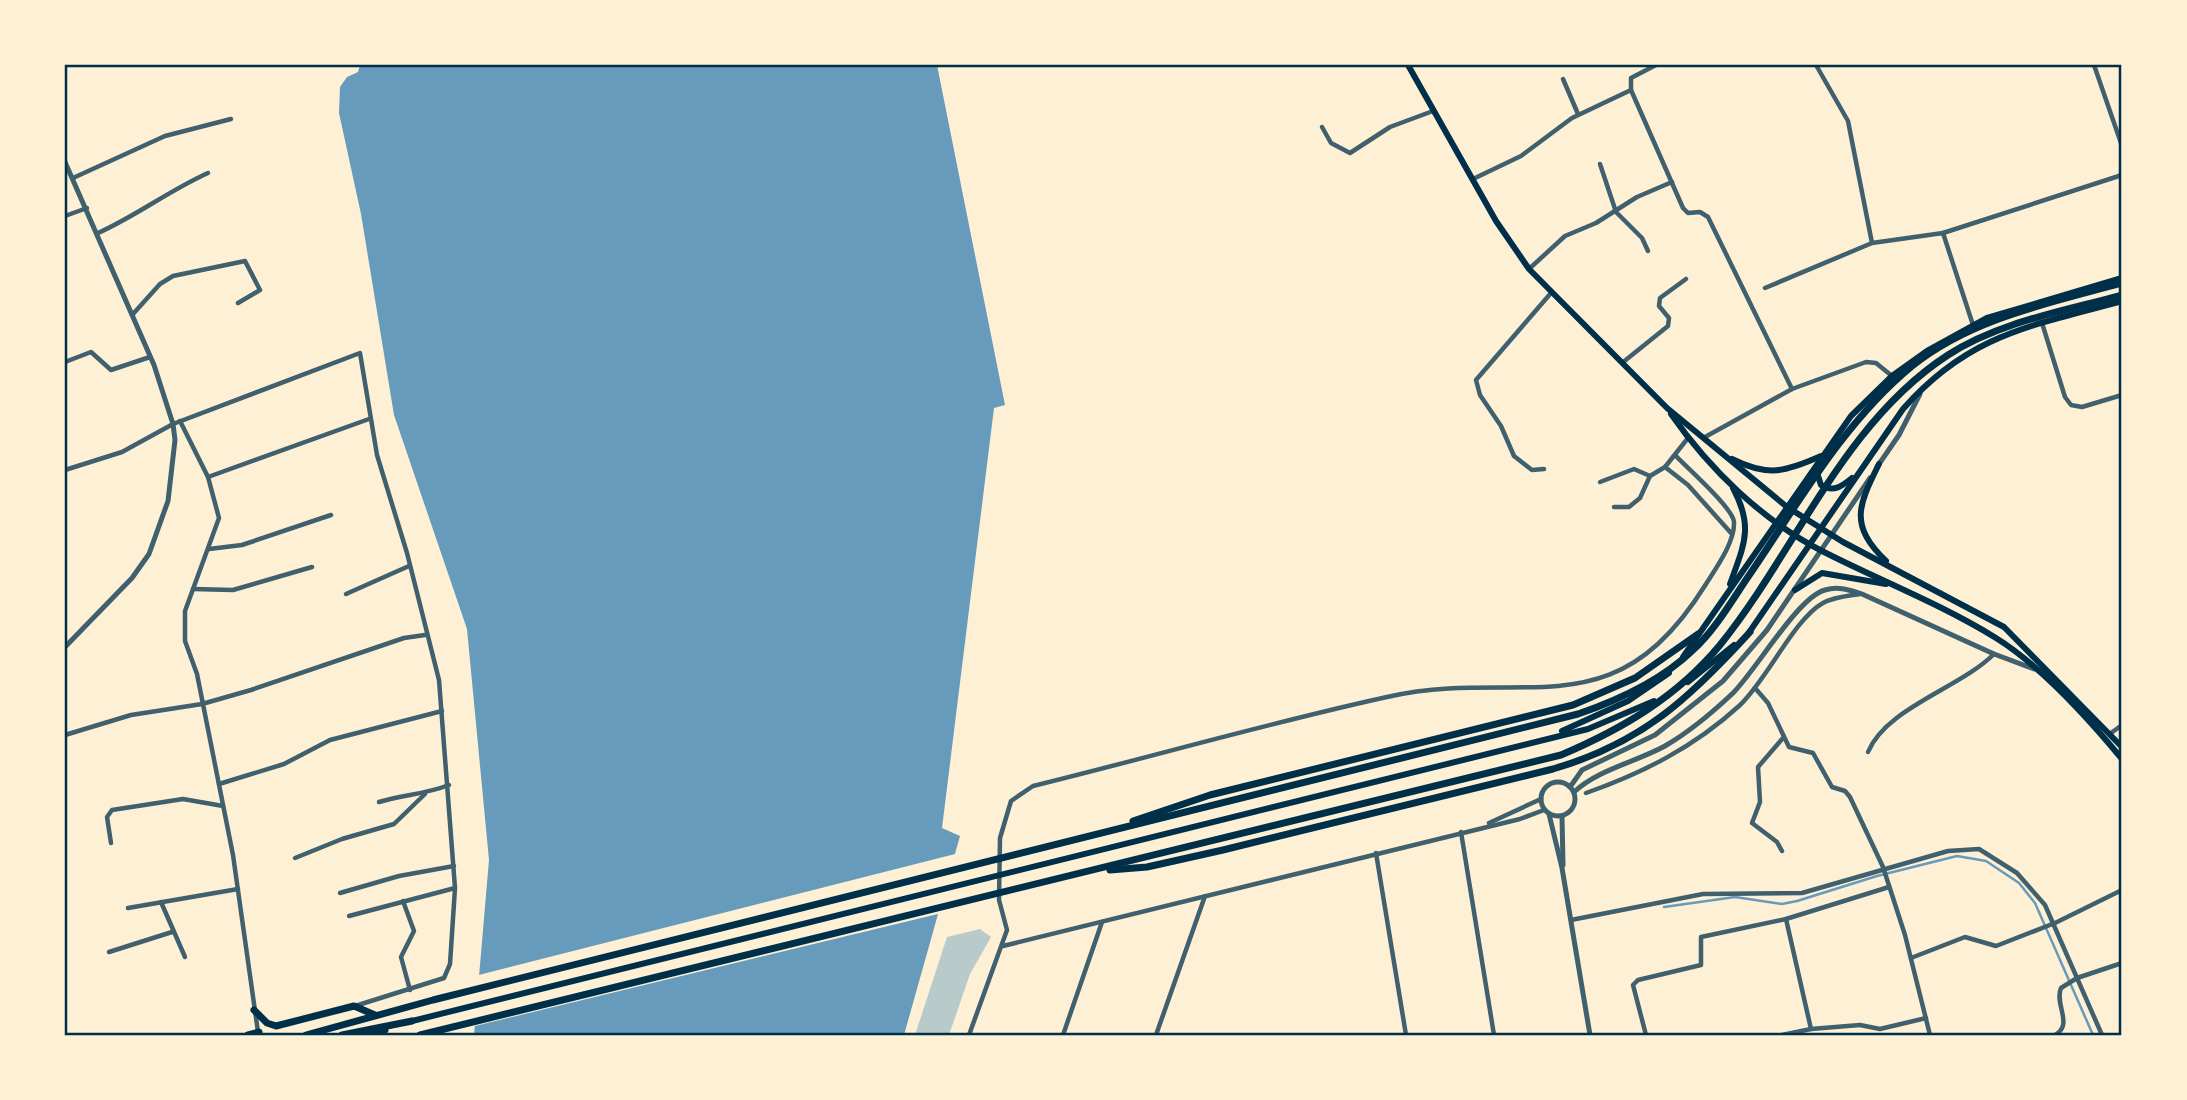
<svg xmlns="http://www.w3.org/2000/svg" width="2187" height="1100" viewBox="0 0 2187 1100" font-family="Montserrat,sans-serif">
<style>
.green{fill:#b9caca}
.water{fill:#669bbc}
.pier{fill:#fdf0d5}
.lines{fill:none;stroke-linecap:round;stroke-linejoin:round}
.stream{stroke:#669bbc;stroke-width:2.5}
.minor{stroke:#3f606c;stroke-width:4.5}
.tertiary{stroke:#3f606c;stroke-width:5}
.secondary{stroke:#003049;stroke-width:6}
.trunk{stroke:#003049;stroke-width:7}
.neatline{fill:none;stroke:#003049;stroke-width:2.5}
</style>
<rect width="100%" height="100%" fill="#fdf0d5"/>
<path class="green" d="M980 929 991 937 970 974 949 1035H915L947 937Z"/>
<path class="water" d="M360 65H937L1005 405 994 408 942 828 960 836 904 1035H474L489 860 467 629 394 415 361 214 339 113 340 87 347 77 358 72Z"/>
<path class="pier" d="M959 853 942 913 471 1027 475 976Z"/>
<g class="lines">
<path class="stream" d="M1664 907 1735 897 1782 904 1797 901 1877 876 1957 856 1986 861 2019 883 2035 903 2093 1035"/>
<g class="minor">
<path d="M1656 65 1631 78V90L1683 208 1688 213 1700 212 1708 217 1792 389"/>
<path d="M1816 65 1848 121 1872 243"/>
<path d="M2094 65 2122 146"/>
<path d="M1563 79 1578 114"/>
<path d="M1322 127 1331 143 1350 153 1390 127 1433 111"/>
<path d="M1600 164 1616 212 1642 238 1648 251"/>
<path d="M73 178 165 136 231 119"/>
<path d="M1473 179 1521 156 1572 118 1631 90"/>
<path d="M65 216 87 208"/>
<path d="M98 233C136 216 170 190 208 173"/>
<path d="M1943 233 2122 175"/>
<path d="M1529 269 1565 236 1596 223 1637 197 1672 182"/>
<path d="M1765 288 1872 243 1943 233 1973 325"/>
<path d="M133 314 160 284 173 276 245 261 260 290 238 303"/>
<path d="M2042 323 2065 397 2071 405 2082 407 2122 395"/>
<path d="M65 362 91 352 111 370 150 357"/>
<path d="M1622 363 1668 326 1669 318 1659 306 1660 298 1686 279"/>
<path d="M180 421 208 477 219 518 185 611V641L197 674 233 855 258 1032"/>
<path d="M1705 437 1792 389 1866 362 1876 363 1892 376"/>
<path d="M1665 467 1688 485 1731 533"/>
<path d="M1544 469 1532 470 1514 456 1501 426 1480 395 1476 380 1551 293"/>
<path d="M65 470 122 452 173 424 360 353 377 455 407 553 439 680 455 888 450 964 444 978 355 1006"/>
<path d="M208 477 369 419"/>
<path d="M1600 482 1634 469 1650 476"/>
<path d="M2122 500V521"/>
<path d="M1614 507H1629L1640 498 1650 476 1665 467 1688 438"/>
<path d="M209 549 242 545 331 515"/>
<path d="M193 589 233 590 312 567"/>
<path d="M346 594 409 566"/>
<path d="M1755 688 1768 703 1789 747 1813 753 1832 787 1845 791 1850 797 1883 867 1905 935 1930 1035"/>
<path d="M2111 733 2122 725"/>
<path d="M65 735 131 715 202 704 251 690 404 638 425 635"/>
<path d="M1868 752C1886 708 1960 688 1994 654"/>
<path d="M219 784 284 764 330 740 442 711"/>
<path d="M1586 793C1643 773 1694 747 1739 706 1767 680 1794 619 1823 603 1834 597 1848 596 1860 594"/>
<path d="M379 802C403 795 426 794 449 785"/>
<path d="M1489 823 1541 799"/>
<path d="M1461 832 1494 1035"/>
<path d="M111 843 107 817 112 810 183 799 223 806"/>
<path d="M1782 851 1777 842 1752 823 1760 802 1758 767 1783 738"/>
<path d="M1376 853 1406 1035"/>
<path d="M295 858 342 839 394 824 425 794"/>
<path d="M340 893 399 876 454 866"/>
<path d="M403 901 414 931 401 957 410 990"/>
<path d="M161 902 185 957"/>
<path d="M128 908 238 889"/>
<path d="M349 916 455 888"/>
<path d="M1786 919 1811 1029"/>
<path d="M1571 920 1703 894 1802 893 1948 851 1979 849 2017 873 2045 905 2102 1035"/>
<path d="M1003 946 1520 819 1544 810"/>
<path d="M109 952 172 932"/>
<path d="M1911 958 1965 937 1996 946 2055 923 2122 890"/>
<path d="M969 1035 1007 930 999 900 1000 838 1011 801 1033 786C1151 757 1268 723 1387 697 1525 666 1612 735 1706 584 1716 568 1735 542 1734 522 1733 508 1687 468 1675 455"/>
<path d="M1063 1035 1102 922"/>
<path d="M1156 1035 1205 896"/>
<path d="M1646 1035 1633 985 1638 980 1701 965V937L1786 919 1889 887"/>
<path d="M1782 1035 1811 1029 1860 1025 1880 1029 1926 1018"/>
<path d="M2055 1035C2074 1025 2054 1004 2061 988L2077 978 2122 963"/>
</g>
<g class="tertiary">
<path d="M65 162 154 365 173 424 175 440 168 501 149 554 132 578 65 647"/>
<path d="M1877 467 1899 435 1920 394"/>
<circle cx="1558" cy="799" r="17"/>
<path d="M1570 787 1582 770 1655 735 1723 681 1767 630 1870 478"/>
<path d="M1574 792C1599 769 1636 762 1665 746 1689 732 1713 712 1733 693 1757 669 1798 597 1825 590 1838 586 1850 590 1862 594L1994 654 2034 669"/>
<path d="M1549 814 1562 868 1590 1035"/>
<path d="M1562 816 1563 865"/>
</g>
<g class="secondary">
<path d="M1408 65 1496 221 1529 269 1667 408 1787 507 1843 542 2004 627 2122 747"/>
<path d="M1671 414C1710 470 1763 521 1824 552 1881 581 1941 604 1996 638 2041 666 2088 718 2122 759"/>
<path d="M1732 459C1768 477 1785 472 1821 456"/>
<path d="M1879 464C1858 506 1849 525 1886 561"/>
<path d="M1817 473 1821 485C1834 493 1842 486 1852 478"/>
<path d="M1730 584C1744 545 1754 527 1733 488"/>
<path d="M1795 590 1822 573 1886 584"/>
<path d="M1748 634 1903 409C1969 334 2031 326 2122 301"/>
<path d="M1683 657 1851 416 1892 376 1927 351 1987 318 2122 278"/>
<path d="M1688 682 1734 645"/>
<path d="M1562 731 1628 701 1669 673"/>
<path d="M412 1021 1588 729 1654 701"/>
</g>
<g class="trunk">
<path d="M1133 821 1210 795 1573 705 1635 678 1698 634"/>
<path d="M1110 870 1147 867 1223 850 1553 769C1642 743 1690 698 1750 632"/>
<path d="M254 1010 267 1023 276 1026 354 1006 375 1015"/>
<path d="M248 1035 259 1032"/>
<path d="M306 1035 433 1000 1578 714C1619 700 1661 681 1693 650 1716 629 1732 600 1750 574 1799 502 1844 422 1912 366 1972 318 2050 303 2122 283"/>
<path d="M342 1035 412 1021"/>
<path d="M367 1035 385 1030"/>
<path d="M420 1035 1561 755C1622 729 1677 697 1720 645 1796 551 1843 423 1948 355 1999 322 2064 311 2122 295"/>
</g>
</g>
<rect width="2187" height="1100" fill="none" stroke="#fdf0d5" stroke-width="133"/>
<rect x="66" y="66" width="2054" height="968" class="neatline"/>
</svg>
